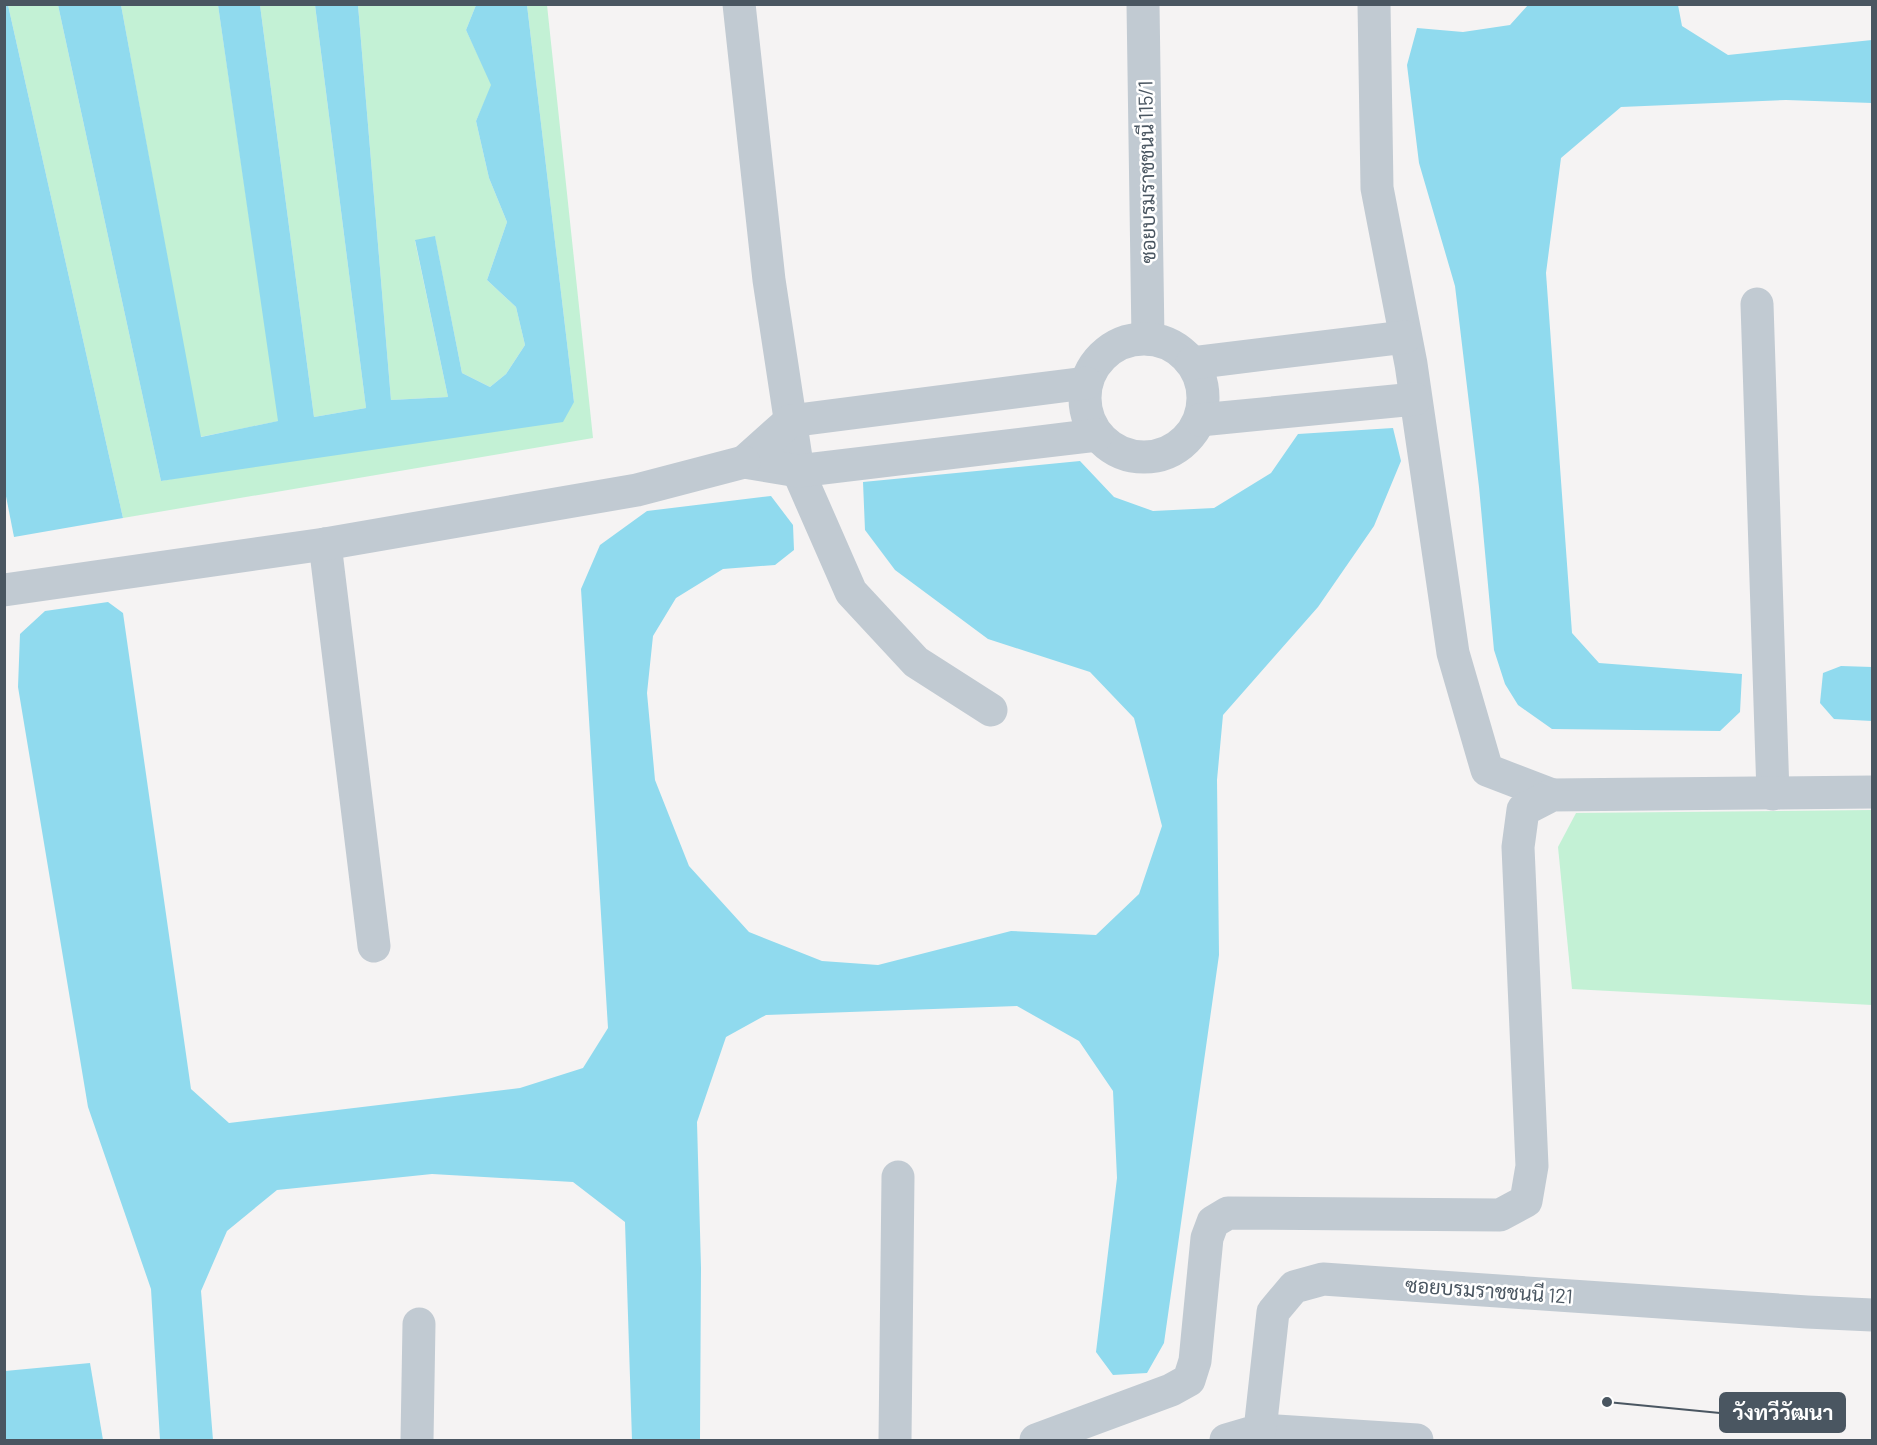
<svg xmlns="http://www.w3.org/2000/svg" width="1877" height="1445" viewBox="0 0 1877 1445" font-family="Barlow,Sarabun,sans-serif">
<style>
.green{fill:#c3f1d5}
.water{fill:#90daee}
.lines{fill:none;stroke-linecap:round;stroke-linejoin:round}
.minor{stroke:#c1cad2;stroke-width:33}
.labels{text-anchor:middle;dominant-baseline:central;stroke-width:5;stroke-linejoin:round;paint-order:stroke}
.street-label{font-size:20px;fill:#4a5661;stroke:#fff}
.leader{fill:none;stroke:#4a5661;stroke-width:2}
.callout-dot{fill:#4a5661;stroke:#fff;stroke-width:2}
.callout{fill:#4a5661;stroke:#4a5661;stroke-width:2}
.callout-label{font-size:21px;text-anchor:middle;font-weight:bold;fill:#fff}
</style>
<rect width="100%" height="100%" fill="#f5f3f3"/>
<g class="green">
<path d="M8 5H58L161 481 574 402 527 5H547L593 438 123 518Z"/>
<path d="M121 5H218L279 421 200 437Z"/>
<path d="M260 5H315L366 408 314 417Z"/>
<path d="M358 5H476L466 30 492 85 476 121 489 178 507 222 487 280 516 307 525 345 506 374 490 387 462 373 435 237 415 241 448 397 391 400Z"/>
<path d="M1872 810V1005L1572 989 1558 847 1576 813Z"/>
</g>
<g class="water">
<path d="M4 5H8L123 518 14 537 4 486Z"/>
<path d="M58 5H121L201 437 278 421 218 5H260L314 417 366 408 315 5H358L391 400 448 397 415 240 435 236 462 373 490 387 506 374 525 345 516 307 487 280 507 222 489 178 476 121 491 85 466 30 476 5H527L574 402 563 422 161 481Z"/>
<path d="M1528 5H1678L1682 26 1728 55 1872 40V103L1786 100 1621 107 1561 158 1546 273 1572 633 1599 663 1742 674 1740 712 1720 731 1552 729 1518 705 1505 684 1494 650 1479 487 1455 286 1419 163 1407 65 1417 28 1463 32 1510 25Z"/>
<path d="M1393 428 1401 461 1374 526 1318 607 1223 715 1217 780 1219 955 1164 1343 1147 1373 1113 1375 1096 1352 1117 1178 1113 1091 1079 1041 1017 1006 766 1015 726 1037 697 1122 701 1268 700 1440H632L625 1222 573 1182 432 1174 277 1190 227 1231 201 1291 213 1440H160L151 1289 88 1107 18 687 20 634 45 611 108 602 123 613 191 1089 229 1123 520 1088 583 1068 608 1028 581 589 600 545 647 511 771 496 793 525 794 550 775 565 723 569 676 598 653 636 647 693 655 780 689 866 749 932 822 961 878 965 1011 931 1096 935 1139 894 1162 826 1134 718 1090 672 988 639 895 570 865 530 863 482 1080 461 1114 497 1153 511 1214 508 1271 473 1298 434Z"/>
<path d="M1841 666 1872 667V721L1834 719 1820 703 1823 673Z"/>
<path d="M90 1363 103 1440H5V1371Z"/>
</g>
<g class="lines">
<g class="minor">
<path d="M739 4 769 280 798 471 851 592 916 662 991 710"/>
<path d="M1143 4 1148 339"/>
<path d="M1374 4 1377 188 1411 364 1453 653 1487 770 1552 795"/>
<path d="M1757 304 1773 794"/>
<circle cx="1144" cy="398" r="59"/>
<path d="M1192 363 1405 337"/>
<path d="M1086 383 790 421 744 462 798 471 1097 435"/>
<path d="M1200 420 1415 399"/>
<path d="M325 544 374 946"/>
<path d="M4 590 325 544 637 490 744 462"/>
<path d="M1260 1430 1417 1440"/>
<path d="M417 1440 419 1324"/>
<path d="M895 1440 898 1177"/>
<path d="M1036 1440 1171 1390 1189 1380 1195 1361 1207 1238 1213 1222 1228 1213 1500 1215 1526 1201 1532 1166 1518 847 1523 810 1552 795 1872 792"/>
<path d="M1226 1440 1260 1430 1273 1312 1294 1287 1323 1279 1807 1312 1872 1315"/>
</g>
</g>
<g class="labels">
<g class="street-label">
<text transform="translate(1146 172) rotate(-91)">ซอยบรมราชชนนี 115/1</text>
<text transform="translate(1489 1290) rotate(4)">ซอยบรมราชชนนี 121</text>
</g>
</g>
<path class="leader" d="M1607 1402L1720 1413"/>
<circle class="callout-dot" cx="1607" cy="1402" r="6"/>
<rect class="callout" x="1720" y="1393" width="125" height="39" rx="6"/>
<g class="callout-label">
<text x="1783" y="1420">วังทวีวัฒนา</text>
</g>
<rect width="1877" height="1445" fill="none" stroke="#4a5661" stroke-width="12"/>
</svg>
